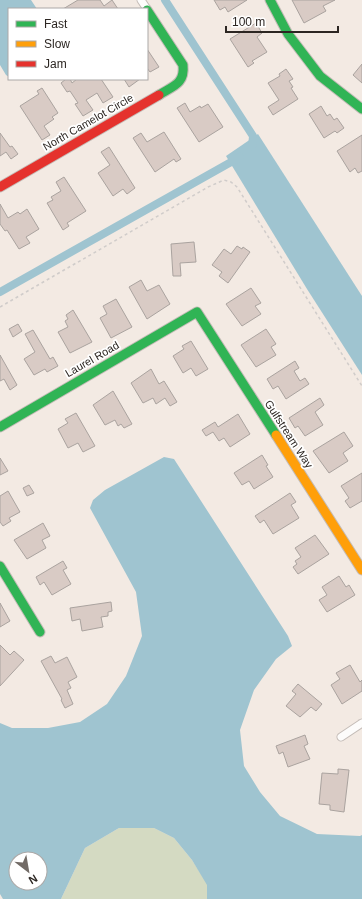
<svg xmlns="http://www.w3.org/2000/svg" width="362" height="899" viewBox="0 0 362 899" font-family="Helvetica,sans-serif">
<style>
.green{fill:#d4dac2}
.water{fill:#9fc4d0;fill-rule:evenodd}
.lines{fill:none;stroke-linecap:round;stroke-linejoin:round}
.canal{stroke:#9fc4d0;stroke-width:8}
.building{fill:#d9cbc5;stroke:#aaa39f}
.street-casing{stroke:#c4bcb7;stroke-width:9}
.fast-casing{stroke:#c4bcb7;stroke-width:11}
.slow-casing{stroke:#c4bcb7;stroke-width:11}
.jam-casing{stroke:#c4bcb7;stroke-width:11}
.path{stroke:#d0ccca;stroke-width:1.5;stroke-dasharray:3 3;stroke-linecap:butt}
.street{stroke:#fdfcfb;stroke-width:7}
.fast{stroke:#30b455;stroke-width:9}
.slow{stroke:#ff9f0a;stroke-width:9}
.jam{stroke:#e5322d;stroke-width:9}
.labels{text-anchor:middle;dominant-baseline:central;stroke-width:3.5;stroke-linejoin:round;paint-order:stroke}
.street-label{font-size:11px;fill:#2c2622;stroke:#fff}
</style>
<rect width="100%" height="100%" fill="#f3eae3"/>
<path class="green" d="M119 828H154L174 838 192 860 208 885 207 899H61L85 848Z"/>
<g class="water">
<path d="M0 0H31L37 9H9V77L6 75 0 65Z"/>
<path d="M258 134 362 296V375L307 289 226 156Z"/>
<path d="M164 457 174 459 288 636 292 646 276 659 254 690 240 730 244 766 260 792 280 816 317 834 360 836 362 835V899H207V885L192 860 174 838 154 828H119L85 848 61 899H3L0 894V723L12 728H48L80 722 107 704 126 676 142 636 136 592 90 508 93 500 105 490ZM16 859H40V883H16Z"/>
</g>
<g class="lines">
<g class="canal">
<path d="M165 0 253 136 252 147"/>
<path d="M0 292 240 157"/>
</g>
</g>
<g class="building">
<path d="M78 0H100L104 6 112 0 118 9H63Z"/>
<path d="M214 0H247L228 12 225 7 220 10Z"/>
<path d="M292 0H335L323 6 326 11 304 23Z"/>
<path d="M256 23 262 33 257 37 267 52 252 61 254 63 248 67 230 39Z"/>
<path d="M147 49 159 67 150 72 147 68Z"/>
<path d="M362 64V83L353 75Z"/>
<path d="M286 69 293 79 289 81 293 87 291 88 298 99 273 115 268 107 279 100 268 83 280 76 279 74Z"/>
<path d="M66 79H70L72 83 77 79H101L113 97 103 103 97 93 86 100 93 110 83 116 75 104 78 103 70 91 67 92 61 83Z"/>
<path d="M124 79H140L129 87Z"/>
<path d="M42 88 58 113 52 117 54 119 44 126 50 135 42 140 20 106 39 94 37 91Z"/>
<path d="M185 103 190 112 200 106 201 108 208 104 223 127 199 142 177 108Z"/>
<path d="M321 106 327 116 330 114 334 120 337 118 344 128 337 133 335 131 324 138 309 114Z"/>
<path d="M164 132 181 159 176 162 174 159 155 172 133 138 141 133 147 142Z"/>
<path d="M0 133 10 147 12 146 18 154 11 159 6 152 0 156Z"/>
<path d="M362 135V171L358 173 355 168 350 172 337 151Z"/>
<path d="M109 147 135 188 127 194 123 189 113 196 98 173 110 165 101 152Z"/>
<path d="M64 177 86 211 67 223 69 226 63 230 47 203 53 200 51 197 61 191 56 182Z"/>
<path d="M0 204 8 218 18 212 20 214 27 209 39 229 26 237 30 243 19 249 7 230 5 231 0 224Z"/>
<path d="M194 242 196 262 180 263 181 276H173L171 244Z"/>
<path d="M237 246 242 249 243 247 250 252 228 283 219 276 222 272 212 265 224 249 231 254Z"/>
<path d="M141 280 147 291 159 285 170 304 147 319 129 287Z"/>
<path d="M251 288 261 303 255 306 261 314 242 326 226 304Z"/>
<path d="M116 299 132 327 111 338 100 318 107 314 103 306Z"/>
<path d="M73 310 92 342 70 353 58 332 68 327 65 321 68 319 66 315Z"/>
<path d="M18 324 22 331 13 337 9 329Z"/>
<path d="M266 329 276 344 271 347 276 355 256 367 241 345Z"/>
<path d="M33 330 50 359 53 357 58 366 47 372 45 369 34 375 24 359 35 352 25 334Z"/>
<path d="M191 341 208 369 196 376 191 368 183 373 173 356 184 349 182 346Z"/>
<path d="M0 355 17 385 10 390 4 379 0 381Z"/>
<path d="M295 361 299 368 294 371 300 381 305 378 309 384 286 399 278 386 273 389 267 379Z"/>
<path d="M151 369 159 384 164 381 177 402 170 406 165 398 156 404 153 398 143 403 131 383Z"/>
<path d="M113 391 132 424 124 428 121 424 118 426 115 420 105 425 93 405Z"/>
<path d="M320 398 324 405 315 412 323 425 305 436 298 426 295 428 289 418Z"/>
<path d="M76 413 95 446 83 452 78 443 68 448 58 429 68 423 65 419Z"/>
<path d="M238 414 250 434 230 447 224 438 219 441 213 432 206 436 202 430 215 422 218 427Z"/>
<path d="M344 432 353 446 343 453 348 461 329 473 313 451Z"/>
<path d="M262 455 268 465 266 466 273 477 254 489 249 481 242 485 234 473Z"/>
<path d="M0 458 8 471 0 475Z"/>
<path d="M362 473V501L350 508 345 501 349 498 341 486Z"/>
<path d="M29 485 34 493 27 496 23 488Z"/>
<path d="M8 491 20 512 9 518 11 521 3 526 0 522V496Z"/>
<path d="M290 493 296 502 291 505 299 518 273 534 264 520 260 523 255 516Z"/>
<path d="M43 523 50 536 42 540 46 548 27 559 14 540Z"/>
<path d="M315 535 329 554 298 574 293 567 297 564 295 561 301 557 295 548Z"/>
<path d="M63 561 67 568 63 570 71 584 52 595 44 582 40 585 36 577Z"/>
<path d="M339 576 346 587 349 585 355 595 327 612 319 600 327 595 322 587Z"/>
<path d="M111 602 112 611 108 612V616L101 617 103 627 82 631 80 619 72 621 70 608Z"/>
<path d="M0 603 10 621 0 627Z"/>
<path d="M0 645 10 655 14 651 24 660 0 686Z"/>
<path d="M51 656 55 663 67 657 77 677 68 682 71 688 67 690 73 704 65 708 61 700 62 699 41 661Z"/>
<path d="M350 665 360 682 362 680V691L342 704 331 685 340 679 336 673Z"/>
<path d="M298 684 322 704 316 711 311 707 300 717 286 706 296 694 292 691Z"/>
<path d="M305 735 308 744 304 746 310 759 288 767 283 752 279 754 276 746Z"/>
<path d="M338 769 349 770 344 812 330 810V805L319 804 322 773 338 774Z"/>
</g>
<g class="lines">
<defs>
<g id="street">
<path d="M141 0 147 9"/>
<path d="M341 737 362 723"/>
</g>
<g id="fast">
<path d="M270 0 288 34 320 76 362 109"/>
<path d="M147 10 183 65C185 84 173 86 159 95"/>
<path d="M0 427 197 312 276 435"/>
<path d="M0 566 40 632"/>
</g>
<path id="slow" d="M276 435 362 570"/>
<path id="jam" d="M0 187 159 95"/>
</defs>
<use href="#street" class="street-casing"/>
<use href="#fast" class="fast-casing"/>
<use href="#slow" class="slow-casing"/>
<use href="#jam" class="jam-casing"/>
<path class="path" d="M0 307 208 187 224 180 231 182 237 187 362 386"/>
<use href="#street" class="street"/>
<use href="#fast" class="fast"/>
<use href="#slow" class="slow"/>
<use href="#jam" class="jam"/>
</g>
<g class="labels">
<g class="street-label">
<text transform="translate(88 122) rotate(-30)">North Camelot Circle</text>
<text transform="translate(92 359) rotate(-30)">Laurel Road</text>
<text transform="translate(289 434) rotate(57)">Gulfstream Way</text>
</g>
</g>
<rect x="8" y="8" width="140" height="72" fill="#ffffff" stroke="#aba8a7"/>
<rect x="16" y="21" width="20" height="6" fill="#30b455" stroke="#aba8a7"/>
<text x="44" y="28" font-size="12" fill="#2c2622">Fast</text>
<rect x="16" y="41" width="20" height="6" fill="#ff9f0a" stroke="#aba8a7"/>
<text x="44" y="48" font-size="12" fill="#2c2622">Slow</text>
<rect x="16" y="61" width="20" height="6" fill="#e5322d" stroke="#aba8a7"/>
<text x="44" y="68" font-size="12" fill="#2c2622">Jam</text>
<g transform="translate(28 871) rotate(149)"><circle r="19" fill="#ffffff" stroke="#aba8a7"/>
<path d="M0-3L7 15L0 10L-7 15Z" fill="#726b66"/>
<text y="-6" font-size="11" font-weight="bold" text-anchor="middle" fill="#2c2622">N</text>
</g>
<path d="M226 26v6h112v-6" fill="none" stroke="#2c2622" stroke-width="2"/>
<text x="232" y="26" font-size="12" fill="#2c2622" stroke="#ffffff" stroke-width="3" paint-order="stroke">100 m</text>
</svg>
